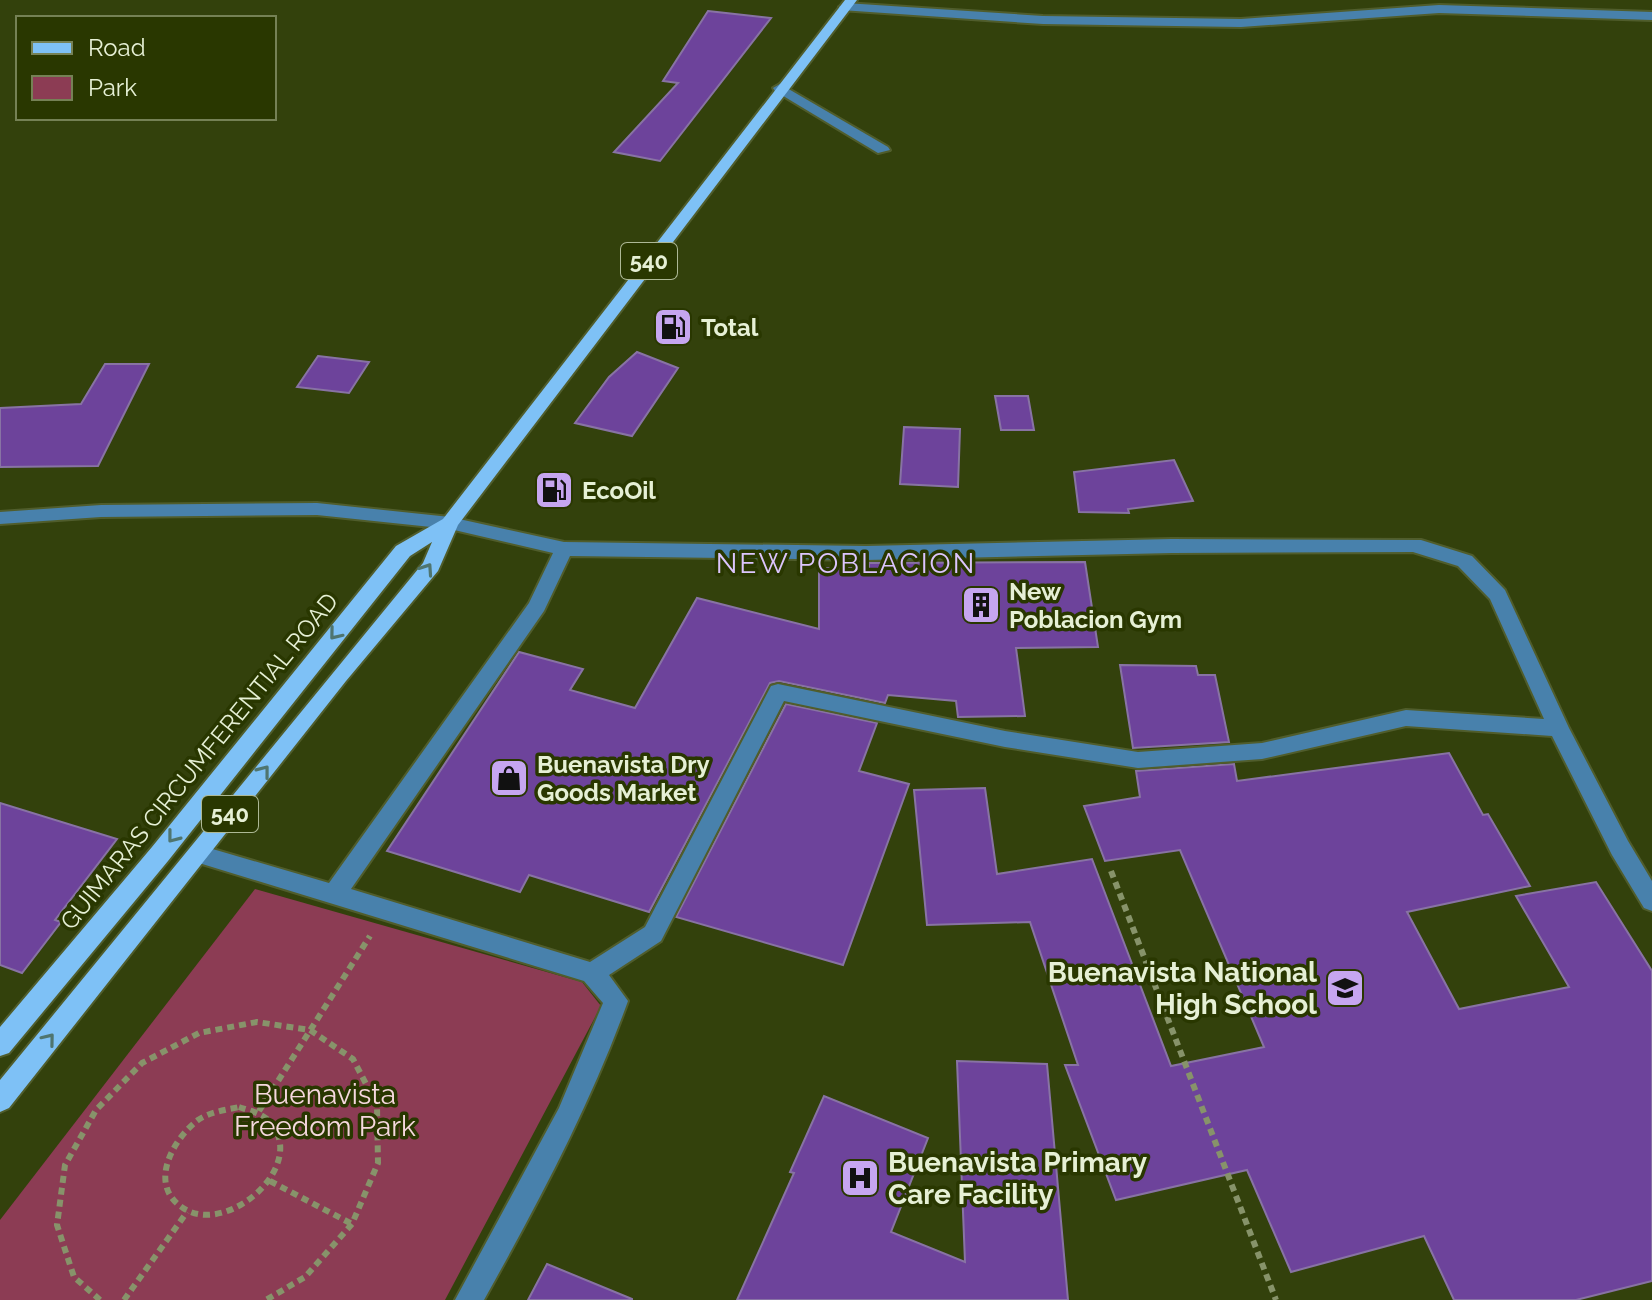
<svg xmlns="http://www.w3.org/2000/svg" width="1652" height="1300" viewBox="0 0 1652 1300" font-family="Raleway,sans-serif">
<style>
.green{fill:#8c3c54}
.building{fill:#6d439b;stroke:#8873a4;stroke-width:2}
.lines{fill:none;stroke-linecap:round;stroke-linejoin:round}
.minor-casing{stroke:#505d2c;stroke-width:4}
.major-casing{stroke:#505d2c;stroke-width:4}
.path{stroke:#87936a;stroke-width:6;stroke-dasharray:7 5;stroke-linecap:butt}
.minor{fill:#4881ac;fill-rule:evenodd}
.major{fill:#7ec1f6;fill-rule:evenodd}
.oneway{stroke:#4f756f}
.labels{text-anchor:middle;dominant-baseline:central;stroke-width:7;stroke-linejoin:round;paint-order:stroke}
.shield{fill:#293700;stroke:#adb895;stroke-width:2}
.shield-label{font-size:22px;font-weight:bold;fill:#e6f0d5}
.poi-label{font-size:24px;font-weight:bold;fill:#e6f0d5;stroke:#293700;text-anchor:start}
.street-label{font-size:24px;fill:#e6f0d5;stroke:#293700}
.quarter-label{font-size:28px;letter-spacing:2px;fill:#dcc5fd;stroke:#293700}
.near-poi-label{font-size:28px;font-weight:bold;fill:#e6f0d5;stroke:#293700;text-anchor:end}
.near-park-label{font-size:28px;fill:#f6d8de;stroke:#293700}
</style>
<rect width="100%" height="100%" fill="#33410c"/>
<path class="green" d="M255 889 582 982 601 1006 445 1300H0V1220Z"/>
<g class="building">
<path d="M708 11 771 18 660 161 614 152 678 83 663 81Z"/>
<path d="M637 352 678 368 632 436 575 423 609 377Z"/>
<path d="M318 356 369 362 349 393 297 387Z"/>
<path d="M105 364H149L98 466 0 467V408L81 404Z"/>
<path d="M995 396H1028L1034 430H1001Z"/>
<path d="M904 427 960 429 958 487 900 484Z"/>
<path d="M1174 460 1193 501 1128 509 1129 513 1079 512 1074 472Z"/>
<path d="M1085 562 1098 647 1016 648 1025 716 958 717 956 701 888 695 885 703 779 681 770 683 649 912 529 875 520 892 387 851 519 652 583 669 570 690 635 708 697 598 819 629V568H869V563Z"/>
<path d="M1120 665 1196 666 1198 675H1215L1229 742 1133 748Z"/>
<path d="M786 704 877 723 859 771 909 784 843 965 676 917Z"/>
<path d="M1449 753 1483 815 1488 814 1530 886 1407 912 1459 1009 1569 987 1516 896 1596 882 1652 971V1281L1576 1300H1454L1424 1236 1291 1272 1247 1170 1116 1200 1065 1065H1078L1030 922 927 925 914 790 985 788 997 874 1092 859 1171 1066 1264 1047 1180 850 1105 861 1084 806 1140 797 1136 771 1234 764 1237 781Z"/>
<path d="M0 803 117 839 55 920 61 922 22 973 0 965Z"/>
<path d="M957 1061 1047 1064 1068 1300H737L794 1173 790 1172 824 1096 928 1138 891 1232 965 1262Z"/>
<path d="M547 1264 632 1299V1300H528Z"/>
</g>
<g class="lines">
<defs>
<g id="minor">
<path d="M845 3 1043 16 1241 19 1439 5 1652 12V20L1439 13 1241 27 1043 24 841 10 839 7Z"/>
<path d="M780 84 888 147 890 150 878 153 775 91 773 88Z"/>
<path d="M317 503 450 517 564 542 866 546 1172 539 1421 540 1472 556 1505 590 1569 728 1628 841 1652 881V911L1644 908 1612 855 1552 736 1406 726 1262 759 1138 768 1005 747 784 701 661 941 609 975 628 1001C590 1106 538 1203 484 1300H455L559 1108 603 1003 584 981 199 863 191 861 188 854 191 847 199 845 329 883 529 603 553 553 450 529 317 515 101 517 0 524V512L101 505ZM1413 552 1458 566 1490 599 1544 719 1406 710 1262 743 1138 752 1005 731 778 684 771 686 645 927 590 962 351 889 544 611 570 556 866 560 1172 553Z"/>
</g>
<path id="major" d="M845 0H857L458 525 438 571 346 681 9 1108 0 1112V1080L423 563 432 542 410 556 168 861 9 1053 0 1056V1027L152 847 396 546 443 519Z"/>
</defs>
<use href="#minor" class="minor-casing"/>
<use href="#major" class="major-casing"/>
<g class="path">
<path d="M1111 871 1276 1300"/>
<path d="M239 1107C248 1110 260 1113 267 1119 313 1162 228 1238 183 1208 147 1185 173 1139 198 1120 210 1112 225 1110 239 1107Z"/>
<path d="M259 1111 370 936"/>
<path d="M270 1181 352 1224"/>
<path d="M100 1300 74 1277 57 1225 65 1165 96 1110 142 1063 199 1033 257 1022 310 1030 353 1059 377 1105 378 1163 352 1224 305 1277 266 1300"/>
<path d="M124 1300 187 1212"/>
</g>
<use href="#minor" class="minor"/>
<use href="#major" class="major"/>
</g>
<defs><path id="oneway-chevron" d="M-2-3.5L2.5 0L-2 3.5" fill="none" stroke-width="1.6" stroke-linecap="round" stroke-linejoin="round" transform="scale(2)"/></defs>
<g class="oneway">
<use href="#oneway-chevron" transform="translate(427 569) rotate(-56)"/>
<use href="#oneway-chevron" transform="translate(335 634) rotate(129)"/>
<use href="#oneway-chevron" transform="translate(264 771) rotate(-52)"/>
<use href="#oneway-chevron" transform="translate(173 837) rotate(128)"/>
<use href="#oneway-chevron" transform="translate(49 1039) rotate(-51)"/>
</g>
<defs>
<symbol id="fuel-square" viewBox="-11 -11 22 22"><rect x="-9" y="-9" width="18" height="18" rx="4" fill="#c6a6f0" stroke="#293700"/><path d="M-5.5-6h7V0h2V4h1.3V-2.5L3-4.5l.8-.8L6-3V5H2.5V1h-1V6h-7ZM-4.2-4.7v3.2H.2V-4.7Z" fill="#111"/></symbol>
<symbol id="building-square" viewBox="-11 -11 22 22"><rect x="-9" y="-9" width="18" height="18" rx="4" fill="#c6a6f0" stroke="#293700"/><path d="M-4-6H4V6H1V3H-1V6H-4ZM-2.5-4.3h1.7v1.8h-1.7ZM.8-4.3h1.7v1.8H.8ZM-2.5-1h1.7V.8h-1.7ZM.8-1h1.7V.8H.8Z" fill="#111"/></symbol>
<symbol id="shop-square" viewBox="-11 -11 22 22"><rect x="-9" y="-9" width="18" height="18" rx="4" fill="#c6a6f0" stroke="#293700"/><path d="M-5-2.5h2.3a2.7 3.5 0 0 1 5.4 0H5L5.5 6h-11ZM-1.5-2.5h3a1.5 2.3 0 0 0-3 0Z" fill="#111"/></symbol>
<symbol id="school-square" viewBox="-11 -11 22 22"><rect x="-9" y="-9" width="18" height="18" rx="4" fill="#c6a6f0" stroke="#293700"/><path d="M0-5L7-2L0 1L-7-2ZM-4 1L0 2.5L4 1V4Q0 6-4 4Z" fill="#111"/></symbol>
<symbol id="hospital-square" viewBox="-11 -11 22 22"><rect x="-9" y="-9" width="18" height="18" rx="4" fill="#c6a6f0" stroke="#293700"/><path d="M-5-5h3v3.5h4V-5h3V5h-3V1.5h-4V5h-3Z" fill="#111"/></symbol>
</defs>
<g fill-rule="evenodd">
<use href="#fuel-square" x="651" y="305" width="44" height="44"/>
<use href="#fuel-square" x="532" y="468" width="44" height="44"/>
<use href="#building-square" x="959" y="583" width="44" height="44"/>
<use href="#shop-square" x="487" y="756" width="44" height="44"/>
<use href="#school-square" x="1323" y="966" width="44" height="44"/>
<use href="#hospital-square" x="838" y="1156" width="44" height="44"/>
</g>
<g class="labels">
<g class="shield">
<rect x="621" y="243" width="56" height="36" rx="6"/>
<rect x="202" y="796" width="56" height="36" rx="6"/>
</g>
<g class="shield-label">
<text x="649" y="261">540</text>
<text x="230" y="814">540</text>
</g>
<g class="poi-label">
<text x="701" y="327">Total</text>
<text x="582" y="490">EcoOil</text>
<text x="1009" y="591">New<tspan x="1009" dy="28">Poblacion Gym</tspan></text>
<text x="537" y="764">Buenavista Dry<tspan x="537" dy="28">Goods Market</tspan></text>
</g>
<g class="street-label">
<text transform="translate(199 761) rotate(-51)">GUIMARAS CIRCUMFERENTIAL ROAD</text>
</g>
<g class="quarter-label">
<text x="846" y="563">NEW POBLACION</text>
</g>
<g class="near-poi-label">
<text x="1317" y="972">Buenavista National<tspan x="1317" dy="32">High School</tspan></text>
<text x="888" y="1162" text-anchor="start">Buenavista Primary<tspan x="888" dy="32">Care Facility</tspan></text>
</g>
<g class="near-park-label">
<text x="325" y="1094">Buenavista<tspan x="325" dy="32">Freedom Park</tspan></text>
</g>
</g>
<rect x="16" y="16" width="260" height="104" fill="#293700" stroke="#758155" stroke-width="2"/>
<rect x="32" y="42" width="40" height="12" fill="#7ec1f6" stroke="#758155" stroke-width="2"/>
<text x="88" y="56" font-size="24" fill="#e6f0d5">Road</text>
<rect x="32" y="76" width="40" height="24" fill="#8c3c54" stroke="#758155" stroke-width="2"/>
<text x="88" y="96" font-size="24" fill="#e6f0d5">Park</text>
</svg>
